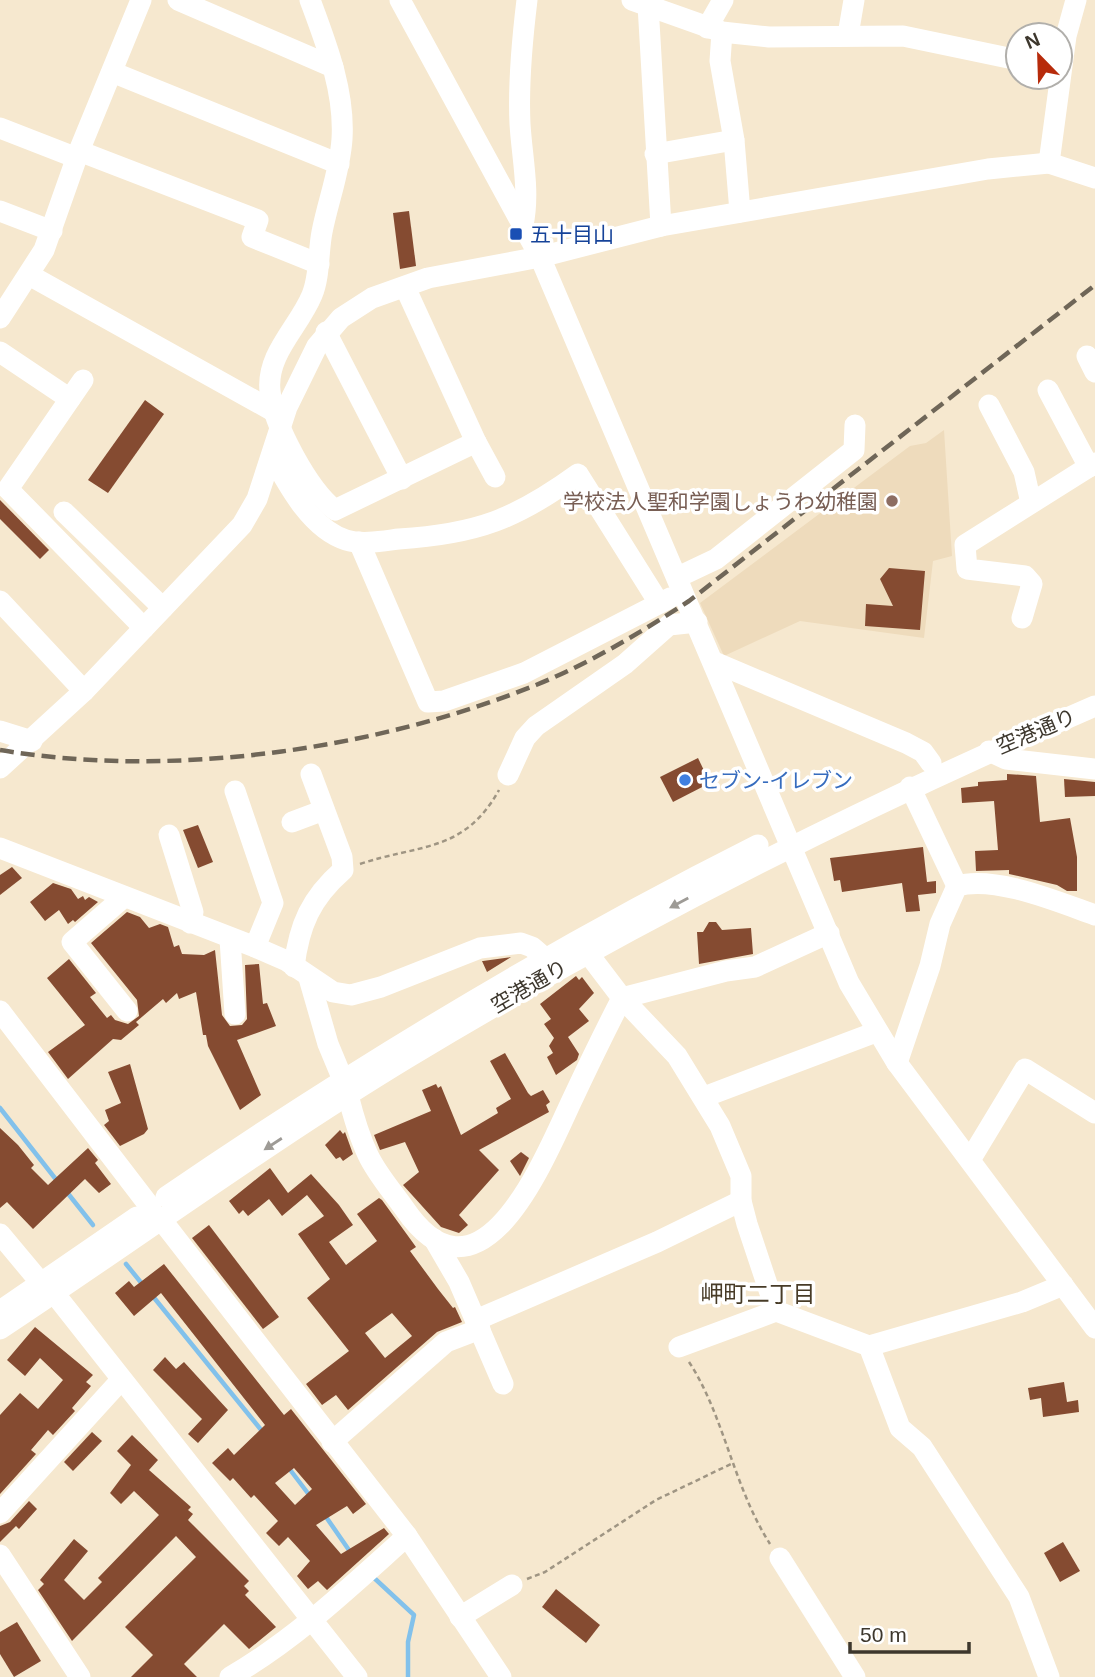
<svg xmlns="http://www.w3.org/2000/svg" width="1095" height="1677" viewBox="0 0 1095 1677" font-family="Arial,'Noto Sans JP',sans-serif">
<style>
.built{fill:#eedbbc}
.lines{fill:none;stroke-linecap:round;stroke-linejoin:round}
.stream{stroke:#82c1eb;stroke-width:4.5}
.building{fill:#854b31;fill-rule:evenodd}
.path{stroke:#9f9583;stroke-width:2.5;stroke-dasharray:5 3.5;stroke-linecap:butt}
.minor{stroke:#fff;stroke-width:21}
.rail{stroke:#6f6658;stroke-width:4.5;stroke-dasharray:14 7;stroke-linecap:butt}
.oneway{fill:#9e9b96}
.transit-dot{fill:#1a4fb4;stroke:#fff;stroke-width:2.5}
.education-dot{fill:#8d6e63;stroke:#fff;stroke-width:2.5}
.shop-dot{fill:#3f7fe0;stroke:#fff;stroke-width:2.5}
.labels{text-anchor:middle;dominant-baseline:central;stroke-width:7;stroke-linejoin:round;paint-order:stroke}
.transit-label{font-size:21px;fill:#164399;stroke:#fff;text-anchor:start}
.education-label{font-size:21px;fill:#785e54;stroke:#fff;text-anchor:end}
.street-label{font-size:21px;fill:#3d372d;stroke:#fff}
.shop-label{font-size:21px;fill:#366cbe;stroke:#fff;text-anchor:start}
.neighbourhood-label{font-size:23px;fill:#473b27;stroke:#fff}
</style>
<rect width="100%" height="100%" fill="#f6e8cf"/>
<path class="built" d="M944 430 952 556 933 561 924 638 800 621 724 656 700 603 910 446 926 443Z"/>
<g class="lines">
<g class="stream">
<path d="M0 1108 58 1182"/>
<path d="M66 1191 93 1225"/>
<path d="M126 1264 143 1285"/>
<path d="M151 1294 262 1431"/>
<path d="M288 1467 310 1496"/>
<path d="M324 1514 351 1553"/>
<path d="M372 1576 414 1615 408 1642V1677"/>
</g>
</g>
<g class="building">
<path d="M409 211 416 266 400 269 393 213Z"/>
<path d="M145 400 164 414 108 493 88 480Z"/>
<path d="M0 500 49 550 40 559 0 519Z"/>
<path d="M889 568 925 571 920 630 865 626 866 604 893 606 880 579Z"/>
<path d="M698 758 710 783 673 802 660 777Z"/>
<path d="M1007 774 1036 776 1040 822 1070 818 1077 857V891H1067L1057 885 1009 874V870L976 871 975 851 998 850 994 801 962 803 961 788 978 786V782L1007 780Z"/>
<path d="M1064 779 1095 782V796L1065 797Z"/>
<path d="M198 825 213 862 198 868 183 830Z"/>
<path d="M923 847 927 882 936 881V893L918 895 920 911 906 912 902 883 842 892 840 880 834 881 830 858Z"/>
<path d="M12 867 22 878 0 895V875Z"/>
<path d="M53 883 71 889 78 899 83 896 85 900 89 897 98 902 75 922 73 920 68 924 59 910 45 921 30 902Z"/>
<path d="M127 912 140 917 149 928 160 924 168 927 174 947 179 945 182 954 204 955 215 950 222 1015 230 1026 242 1025 247 1019 245 965 259 964 263 1004 267 1003 276 1026 237 1040 261 1095 240 1110 208 1046 206 1035H203L196 992 179 999 177 993 166 1003 163 999 136 1022 139 1025 121 1040 113 1039 68 1079 48 1052 85 1025 47 978 69 959 96 993 90 997 107 1018 111 1015 115 1020 128 1024 139 1016 137 1000 91 943Z"/>
<path d="M709 922H716L722 930 751 928 753 954 699 964 697 932H703Z"/>
<path d="M511 957 487 972 482 961H483Z"/>
<path d="M576 976 579 980 582 977 594 993 579 1009 589 1021 568 1037 579 1054 577 1060 556 1075 547 1057 553 1053 549 1046 554 1038 544 1024 551 1019 540 1004Z"/>
<path d="M505 1053 528 1093 531 1096 543 1090 550 1102 546 1105 549 1112 479 1150 499 1170 459 1215 468 1225 459 1233 441 1227 403 1185 419 1172 405 1142 380 1150 374 1135 431 1111 422 1090 436 1084 438 1088 441 1086 461 1135 498 1113 496 1108 511 1099 490 1061Z"/>
<path d="M130 1064 148 1129 144 1134 120 1146 104 1125 109 1121 105 1110 121 1103 108 1072Z"/>
<path d="M0 1128 18 1145 34 1165 31 1168 48 1185 88 1148 98 1160 95 1163 111 1184 99 1193 85 1179 33 1229 7 1202 0 1208Z"/>
<path d="M340 1130 343 1134 345 1132 353 1154 343 1161 340 1157 336 1159 325 1145Z"/>
<path d="M521 1152 529 1158 520 1176 510 1161Z"/>
<path d="M270 1168 288 1193 311 1174 339 1205 353 1225 329 1242 346 1265 377 1241 357 1214 379 1198 382 1200 416 1247 410 1251 438 1289 453 1308 455 1307 462 1322 437 1332 348 1410 336 1395 322 1405 306 1384 349 1351 307 1298 330 1279 298 1234 324 1216 307 1195 282 1216 269 1199 248 1216 243 1210 239 1214 229 1201ZM392 1313 412 1336 385 1358 365 1333Z"/>
<path d="M209 1225 279 1317 263 1329 192 1238Z"/>
<path d="M164 1264 284 1415 291 1409 366 1504 353 1514 347 1506 316 1525 341 1554 384 1528 389 1534 327 1590 318 1581 308 1589 297 1576 310 1561 288 1537 279 1546 266 1533 278 1521 254 1495 251 1498 233 1478 230 1481 212 1463 228 1448 234 1455 265 1425 161 1293 134 1316 115 1293 129 1281 134 1287ZM294 1468 312 1489 295 1505 275 1483Z"/>
<path d="M35 1327 93 1375 86 1382 91 1386 72 1408 75 1411 53 1435 48 1430 31 1450 36 1454 0 1494V1415L20 1393 38 1409 63 1380 40 1358 25 1376 7 1360Z"/>
<path d="M165 1357 176 1369 184 1362 228 1410 198 1443 188 1434 202 1419 153 1370Z"/>
<path d="M1064 1382 1067 1402 1078 1400 1079 1412 1043 1417 1041 1398 1030 1400 1028 1388Z"/>
<path d="M92 1432 102 1441 73 1471 64 1462Z"/>
<path d="M132 1435 158 1460 149 1470 191 1507 188 1510 193 1514 188 1520 249 1581 244 1586 249 1591 245 1595 276 1627 249 1649 224 1624 184 1664 197 1677H131L153 1655 125 1627 196 1557 176 1536 72 1641 38 1590 44 1584 40 1580 74 1539 88 1551 64 1580 84 1600 102 1582 98 1578 159 1515 134 1491 121 1504 110 1493 131 1465 117 1451Z"/>
<path d="M29 1501 37 1509 19 1529 16 1526 0 1542V1526L10 1522Z"/>
<path d="M1063 1542 1080 1571 1060 1582 1044 1553Z"/>
<path d="M556 1589 600 1625 586 1643 542 1607Z"/>
<path d="M17 1622 41 1661 14 1677 0 1654V1632Z"/>
</g>
<g class="lines">
<g class="path">
<path d="M360 864C419 844 464 853 499 790"/>
<path d="M689 1362C724 1415 733 1486 770 1544"/>
<path d="M527 1579 545 1572 656 1500 731 1464"/>
</g>
<g class="minor">
<path d="M178 0 333 67"/>
<path d="M310 0C326 43 345 91 342 139 340 171 328 201 322 232 318 252 320 276 312 295 299 327 266 354 270 391 273 425 309 490 335 510L476 442"/>
<path d="M400 0 540 257 849 983 897 1063 1095 1328"/>
<path d="M632 0 722 32 769 37 903 36 1018 60"/>
<path d="M648 5 661 226"/>
<path d="M707 28 723 0"/>
<path d="M722 32 720 61 734 140 740 212"/>
<path d="M848 35 854 0"/>
<path d="M112 72 339 164"/>
<path d="M0 128 77 158"/>
<path d="M79 151 258 220 252 237 319 264"/>
<path d="M655 154 734 140"/>
<path d="M1049 163 1066 36 1076 0"/>
<path d="M0 211 52 231"/>
<path d="M523 225C530 191 522 158 520 124 518 82 522 41 527 0"/>
<path d="M31 276 275 412"/>
<path d="M405 287 476 442 495 477"/>
<path d="M0 318 44 250 79 151 141 0"/>
<path d="M326 332 402 479"/>
<path d="M0 352 70 399"/>
<path d="M1087 356 1095 372"/>
<path d="M83 380 8 489 144 628"/>
<path d="M1048 390 1089 467"/>
<path d="M989 405 1024 472 1031 503"/>
<path d="M272 456C288 485 311 529 346 540 362 545 383 541 399 539 477 534 516 519 578 474L659 603"/>
<path d="M64 512 163 608"/>
<path d="M359 542 428 702 444 701 524 673 670 598"/>
<path d="M678 577 716 559 854 450 855 425"/>
<path d="M0 601 84 691"/>
<path d="M1022 618 1032 584 1025 576 967 569 965 545 1095 463"/>
<path d="M714 662 906 743 923 752 931 763"/>
<path d="M0 731 32 741"/>
<path d="M989 751 1006 759 1095 769"/>
<path d="M0 768 84 691 242 525 257 499 287 407 317 346 341 318 372 298 428 278 540 257 661 226 988 169 1049 163 1095 178"/>
<path d="M508 775 525 738 536 726 625 664 669 625 697 622"/>
<path d="M910 787 957 886"/>
<path d="M235 791 273 903 255 947"/>
<path d="M292 822 324 810"/>
<path d="M169 835 193 912 190 923"/>
<path d="M0 848 255 947 287 961 333 992 351 995 381 987 480 948 521 943 532 947 546 959"/>
<path d="M124 897 72 942 127 1011"/>
<path d="M230 939 235 1014"/>
<path d="M587 952 622 998 677 1056 720 1126 741 1176V1201L747 1224 776 1311"/>
<path d="M294 967C299 925 311 898 343 870L342 857 311 774"/>
<path d="M309 978 328 1044 343 1080"/>
<path d="M0 1011 151 1208"/>
<path d="M897 1063 930 966 940 924 957 886C995 875 1058 902 1095 915"/>
<path d="M348 1095C353 1115 359 1136 368 1155 377 1174 392 1191 404 1208 481 1321 545 1157 573 1098 589 1064 605 1031 622 998L726 971 755 967 829 933"/>
<path d="M704 1097 876 1032"/>
<path d="M970 1160 1025 1069 1095 1113"/>
<path d="M166 1197C356 1067 553 948 758 845"/>
<path d="M160 1218 407 1536 501 1677"/>
<path d="M0 1234 41 1283 54 1293 357 1677"/>
<path d="M434 1239 459 1282 503 1384"/>
<path d="M0 1311 137 1217"/>
<path d="M476 1320 657 1242 741 1201"/>
<path d="M0 1329C136 1239 267 1143 407 1058 629 924 857 809 1095 706"/>
<path d="M869 1346 1022 1302 1063 1285"/>
<path d="M679 1347 776 1311 869 1346 900 1428 922 1447 1019 1597 1049 1677"/>
<path d="M332 1442 446 1342 480 1329"/>
<path d="M0 1513 121 1380"/>
<path d="M0 1555 80 1677"/>
<path d="M780 1558 855 1677"/>
<path d="M460 1617 512 1585"/>
<path d="M230 1677C296 1639 351 1586 407 1536"/>
</g>
<path class="rail" d="M0 750C171 779 375 750 536 685 590 663 640 633 689 601L1095 285"/>
</g>
<defs><path id="oneway-solid" d="M-6-.8H1V-3.2L6.5 0L1 3.2V.8H-6Z" transform="scale(1.75)"/></defs>
<g class="oneway">
<use href="#oneway-solid" transform="translate(679 903) rotate(152)"/>
<use href="#oneway-solid" transform="translate(273 1144) rotate(147)"/>
</g>
<rect class="transit-dot" x="509" y="227" width="14" height="14" rx="3.5"/>
<circle class="education-dot" cx="892" cy="501" r="7"/>
<circle class="shop-dot" cx="685" cy="780" r="7"/>
<g class="labels">
<g class="transit-label">
<text x="530" y="234">五十目山</text>
</g>
<g class="education-label">
<text x="878" y="501">学校法人聖和学園しょうわ幼稚園</text>
</g>
<g class="street-label">
<text transform="translate(1036 731) rotate(-23)">空港通り</text>
<text transform="translate(529 986) rotate(-30)">空港通り</text>
</g>
<g class="shop-label">
<text x="699" y="780">セブン-イレブン</text>
</g>
<g class="neighbourhood-label">
<text x="758" y="1294">岬町二丁目</text>
</g>
</g>
<g transform="translate(1039 56) rotate(337)"><circle r="33" fill="#ffffff" stroke="#b1afab" stroke-width="2"/>
<path d="M0-5L12 26L0 18L-12 26Z" fill="#b72b0b"/>
<text y="-10" font-size="19" font-weight="bold" text-anchor="middle" fill="#3d372d">N</text>
</g>
<path d="M850 1642v10h119v-10" fill="none" stroke="#3d372d" stroke-width="3.5"/>
<text x="860" y="1642" font-size="21" fill="#3d372d" stroke="#ffffff" stroke-width="5" paint-order="stroke">50 m</text>
</svg>
